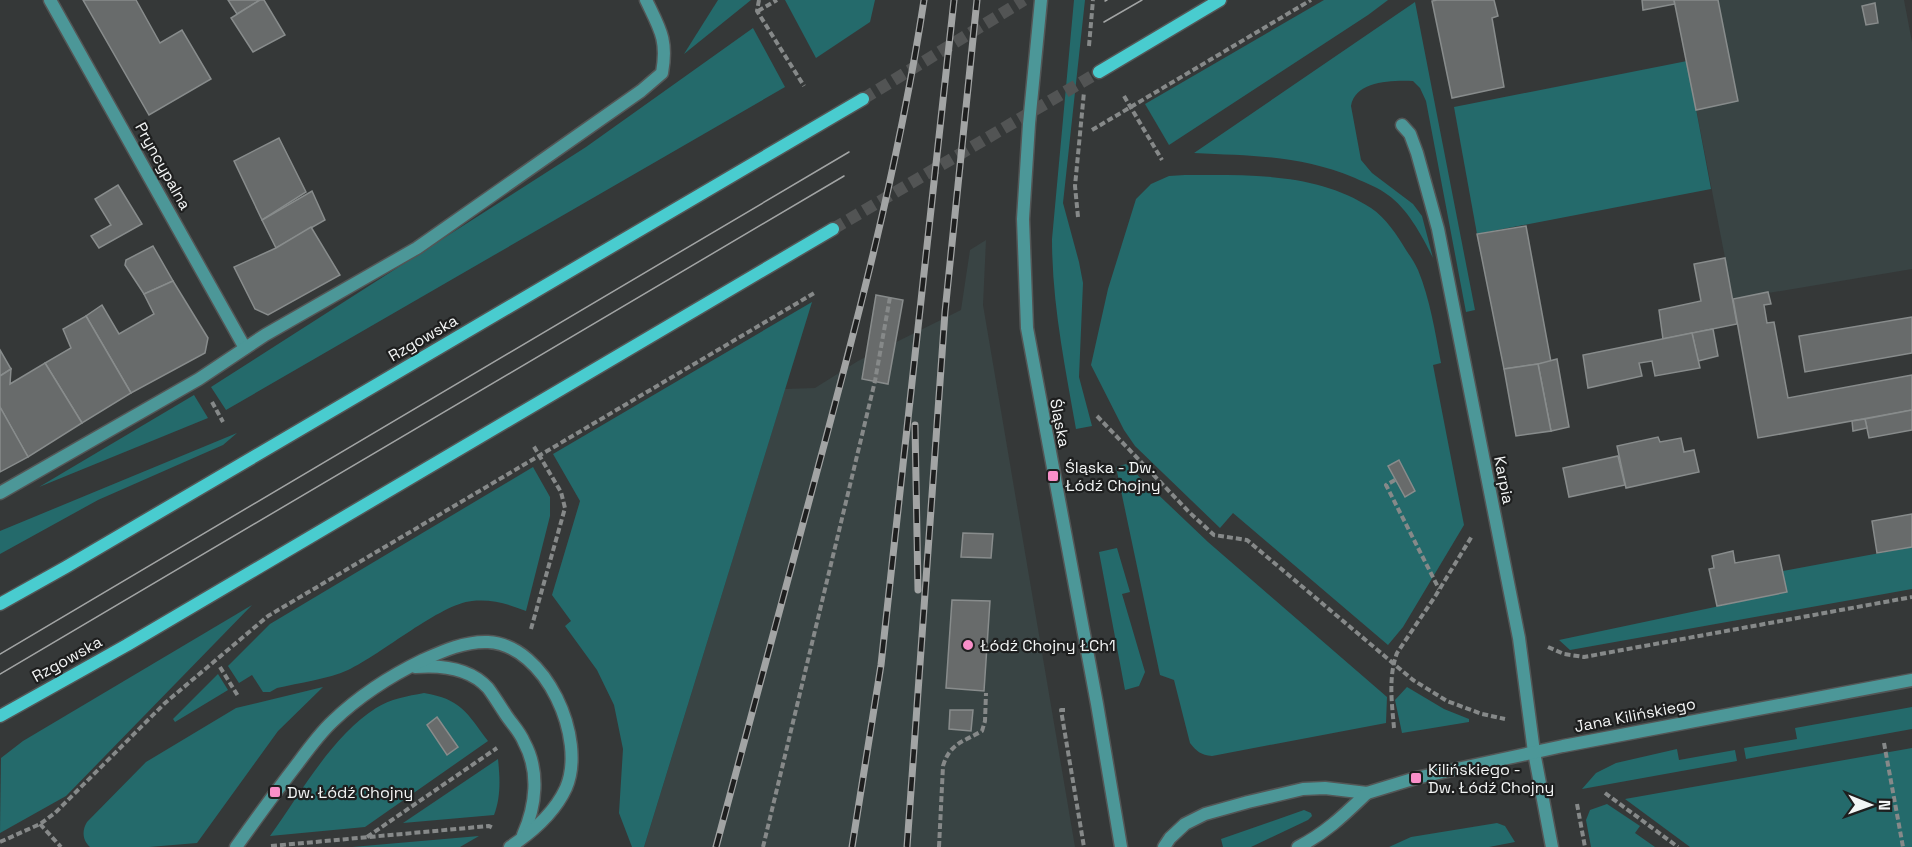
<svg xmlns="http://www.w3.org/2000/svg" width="1912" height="847" viewBox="0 0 1912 847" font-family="'Space Grotesk',sans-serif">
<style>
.built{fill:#394444}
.green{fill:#246a6b}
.building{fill:#686b6b;stroke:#888c8c;stroke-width:1.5}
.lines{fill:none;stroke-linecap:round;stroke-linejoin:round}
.secondary-tunnel{stroke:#525454;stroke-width:12;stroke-dasharray:12 6;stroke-linecap:butt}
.service-casing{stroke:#535656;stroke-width:15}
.minor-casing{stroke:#535656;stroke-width:15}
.tertiary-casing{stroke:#535656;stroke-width:15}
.secondary-casing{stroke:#535656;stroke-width:15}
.path{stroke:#868989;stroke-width:4;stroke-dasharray:6 3;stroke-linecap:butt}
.service{stroke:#4c9798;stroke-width:12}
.minor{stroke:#4c9798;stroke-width:12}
.tertiary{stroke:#4c9798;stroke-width:12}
.secondary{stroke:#49cccf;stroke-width:12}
.tram{stroke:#a2a4a4;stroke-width:1.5}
.rail-casing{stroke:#a2a4a4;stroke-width:7}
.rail{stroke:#1e1f1f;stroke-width:4.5;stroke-dasharray:14;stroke-linecap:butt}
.poi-dot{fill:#f98fc9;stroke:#1e1f1f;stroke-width:2}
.labels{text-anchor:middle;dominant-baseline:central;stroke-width:4.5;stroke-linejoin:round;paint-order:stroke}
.street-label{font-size:16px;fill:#f3f5f5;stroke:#1e1f1f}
.poi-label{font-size:16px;fill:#f3f5f5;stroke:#1e1f1f;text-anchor:start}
</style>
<rect width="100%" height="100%" fill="#353838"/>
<g class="built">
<path d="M1675 0H1904L1912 42V269L1733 299Z"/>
<path d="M986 240 983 305 1075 847H644L785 389 815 388 858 361 961 310 970 250Z"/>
</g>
<g class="green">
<path d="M718 0H751L684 54Z"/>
<path d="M785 0H875L870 22 816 58Z"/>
<path d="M1074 0H1085L1063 203 1079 262 1083 283 1079 377 1092 426 1076 429C1065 366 1052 304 1052 239Z"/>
<path d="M1324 0H1388L1368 15 1169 145 1145 104Z"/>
<path d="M1415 2 1475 310 1466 312 1426 101 1420 88 1413 81C1392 80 1355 81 1351 106L1361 160 1372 173 1413 204 1422 216 1433 258C1423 237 1407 208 1388 195 1379 188 1366 183 1355 178 1299 155 1254 156 1194 153Z"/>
<path d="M753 28 785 87 226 410 211 387 586 147Z"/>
<path d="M1687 61 1711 189 1477 234 1454 107Z"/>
<path d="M1185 175C1247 175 1317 172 1371 208 1386 218 1397 235 1406 250 1410 256 1415 263 1418 270 1430 299 1435 332 1441 363L1433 365 1464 525 1403 627 1388 645 1233 513 1220 528 1135 446 1124 430 1091 365 1108 289 1136 199 1151 184 1169 176Z"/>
<path d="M812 302 644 847H632L619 813 623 749 614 705 597 670 565 626 571 621 552 595 580 501 553 454Z"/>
<path d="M194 395 208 418 39 487Z"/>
<path d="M237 433 223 445 98 500 0 554V531Z"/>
<path d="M1126 464 1208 542 1387 697 1386 723 1212 756C1201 755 1196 751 1190 743L1174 680 1160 675 1116 467Z"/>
<path d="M533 467 550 497V516L526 611C508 604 492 599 472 601 440 604 382 654 348 670 328 679 299 683 277 688L270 692H263L252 675 239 683 228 666 270 624Z"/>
<path d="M1912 547V589L1570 650 1559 640 1786 592 1783 571Z"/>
<path d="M1117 548 1130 592 1122 594 1145 672 1139 686 1125 690 1099 552Z"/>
<path d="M252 605 66 796 0 833 1 758 23 741Z"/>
<path d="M218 674 228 690 175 722 173 719Z"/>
<path d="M323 687 278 731 197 843 149 847H90C82 840 82 830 87 822L146 762 236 708Z"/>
<path d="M1407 687 1444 709 1469 719V722L1402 733 1395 700Z"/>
<path d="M424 693C461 699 467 713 488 741L365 827 270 836C301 793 331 737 376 708 390 699 408 696 424 693Z"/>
<path d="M1912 707V729L1746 759 1744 748 1797 739 1795 728Z"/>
<path d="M1912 748V847H1690L1625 799Z"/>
<path d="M1677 749 1679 760 1735 750 1737 761 1582 789 1596 773 1616 763Z"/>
<path d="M498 759C500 779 501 796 494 815L403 823Z"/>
<path d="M1607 804 1640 826 1635 833 1655 847H1591L1586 820 1590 810Z"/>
<path d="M1304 810 1311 813 1312 816 1308 820 1251 847H1223L1221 839Z"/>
<path d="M1497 823 1505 826 1515 842 1489 847H1389L1411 837Z"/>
<path d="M479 836 460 847H352Z"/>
</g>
<g class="building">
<path d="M83 0H136L160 43 182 30 211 79 149 115Z"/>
<path d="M228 0H260L237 14Z"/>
<path d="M260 0H264L285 35 253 52 231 18Z"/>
<path d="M1437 0H1494L1498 16 1492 18 1504 87 1452 98 1432 1Z"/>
<path d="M1642 0H1674L1675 4 1643 10Z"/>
<path d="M1674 0H1718L1738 101 1696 110Z"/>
<path d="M1875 3 1878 23 1866 25 1862 6Z"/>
<path d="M279 138 306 192 262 220 234 161Z"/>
<path d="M118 185 142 224 99 248 91 236 111 225 95 199Z"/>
<path d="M312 191 325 220 276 248 262 220Z"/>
<path d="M1526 226 1551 362 1504 369 1477 234Z"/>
<path d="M311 227 340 275 268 315 255 309 234 267 276 248Z"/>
<path d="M153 246 173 281 144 294 125 265 126 260Z"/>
<path d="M1725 258 1737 324 1663 339 1659 310 1701 301 1694 264Z"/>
<path d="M173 281 208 338 205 353 131 393 86 316 102 305 119 334 154 314 144 294Z"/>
<path d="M1768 292 1771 304 1764 305 1767 323 1774 322 1788 398 1912 375V410L1758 438 1733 299Z"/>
<path d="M876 295 903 300 888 384 862 379Z"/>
<path d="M86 316 131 393 82 423 45 363 71 348 63 329Z"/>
<path d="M1912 317V353L1805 372 1799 336Z"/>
<path d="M1713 329 1718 356 1698 361 1692 333Z"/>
<path d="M1692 333 1700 368 1655 376 1652 361 1639 363 1642 376 1588 388 1583 355Z"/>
<path d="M0 350 11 369 0 376Z"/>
<path d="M1557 359 1569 427 1551 431 1538 364Z"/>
<path d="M45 363 82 423 28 457 0 407V376L11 369 10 384Z"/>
<path d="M1538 364 1551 431 1516 436 1504 369Z"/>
<path d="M0 407 28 457 0 472Z"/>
<path d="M1912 410V430L1869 438 1865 419Z"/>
<path d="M1865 419 1867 428 1853 431 1852 421Z"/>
<path d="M1658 437 1660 442 1681 438 1684 452 1694 450 1699 472 1626 488 1617 446Z"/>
<path d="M1618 456 1625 485 1569 497 1563 468Z"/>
<path d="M1399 460 1415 491 1405 497 1388 466Z"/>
<path d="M1912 514V547L1877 553 1872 521Z"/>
<path d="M963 533 993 534 991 558 961 557Z"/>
<path d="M1733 551 1735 563 1779 555 1787 592 1717 606 1709 569 1714 568 1712 556Z"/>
<path d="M952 600 990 601 984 691 946 688Z"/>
<path d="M950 710H973L971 731 949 729Z"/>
<path d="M437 717 458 747 447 755 427 725Z"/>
</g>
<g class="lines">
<g class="secondary-tunnel">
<path d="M863 99 1024 0"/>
<path d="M833 229 1099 72"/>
</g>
<defs>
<g id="service">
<path d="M415 667C440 665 470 668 488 688 494 696 500 706 506 715 512 724 520 732 524 742 540 771 536 806 523 835"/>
<path d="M236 847C256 819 277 790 298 763 309 748 320 733 333 721 359 696 390 676 423 660 443 651 465 641 488 642 546 645 587 739 566 788 555 812 531 833 510 847"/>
</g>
<g id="minor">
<path d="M50 0 245 348"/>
<path d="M1402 125 1410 134 1417 153 1438 229 1519 638 1534 752 1552 847"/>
<path d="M0 493 199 379 265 335 417 248 641 91 662 73C668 40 660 29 646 0"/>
</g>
<g id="tertiary">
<path d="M1041 0 1029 124 1023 219 1027 328 1097 704 1121 847"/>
<path d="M1164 847 1170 838 1185 824 1205 814 1248 802 1303 789 1325 788 1367 793 1416 778 1563 746 1912 680"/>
<path d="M1298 847C1326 833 1345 814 1367 793"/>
</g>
<g id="secondary">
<path d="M1099 72 1220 0"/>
<path d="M0 604 66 567 863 99"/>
<path d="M0 716 127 645 833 229"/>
</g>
</defs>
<use href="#service" class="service-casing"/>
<use href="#minor" class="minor-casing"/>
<use href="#tertiary" class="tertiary-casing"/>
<use href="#secondary" class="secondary-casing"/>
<g class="path">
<path d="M759 0 757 11 804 86"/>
<path d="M758 11 777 0"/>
<path d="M1089 46 1093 0"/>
<path d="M1124 96 1162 160"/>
<path d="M1092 130 1311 0"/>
<path d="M1078 217 1075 186 1084 92"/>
<path d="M212 402 223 422"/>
<path d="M1097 416 1189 512 1214 535 1247 540 1413 680 1447 701 1482 714 1505 719"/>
<path d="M1395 480 1386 485 1439 589"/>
<path d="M531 629 565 508 561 492 533 445"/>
<path d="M1548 647 1564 654 1584 657 1912 597"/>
<path d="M220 667 238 696"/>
<path d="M1065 710H1061L1084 847"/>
<path d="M1394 728C1392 704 1388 677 1397 653L1436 595 1472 536"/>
<path d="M1884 743 1903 847"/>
<path d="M1605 793 1678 847"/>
<path d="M1577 804 1585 847"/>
<path d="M40 824 61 847"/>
<path d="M367 837 497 748"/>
<path d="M0 842 40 824 55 813 165 703 268 616 816 292"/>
<path d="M271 846 489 826 493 828"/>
<path d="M763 847 875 381 890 297"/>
<path d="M939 847 943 766C950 743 963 742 982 731L985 721 986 693"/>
</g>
<use href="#service" class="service"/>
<use href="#minor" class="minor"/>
<use href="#tertiary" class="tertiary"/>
<use href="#secondary" class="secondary"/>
<g class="tram">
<path d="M1105 1 1107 0"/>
<path d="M1104 22 1142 0"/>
<path d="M0 654 849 152"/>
<path d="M0 674 844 176"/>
</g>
<defs>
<g id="rail">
<path d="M915 425 918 590"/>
<path d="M716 847C747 733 777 619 808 505 853 338 898 171 924 0"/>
<path d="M852 847 881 665 954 0"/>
<path d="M907 847 945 312 977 0"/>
</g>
</defs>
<use href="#rail" class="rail-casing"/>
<use href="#rail" class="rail"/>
</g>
<g class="poi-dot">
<rect x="1047" y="470" width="12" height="12" rx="3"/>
<circle cx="968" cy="645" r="6"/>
<rect x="1410" y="772" width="12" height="12" rx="3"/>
<rect x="269" y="786" width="12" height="12" rx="3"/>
</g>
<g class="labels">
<g class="street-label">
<text transform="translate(163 166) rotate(61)">Pryncypalna</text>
<text transform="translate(423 338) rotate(-30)">Rzgowska</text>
<text transform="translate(1060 423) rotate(79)">Śląska</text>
<text transform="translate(1504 480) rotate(79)">Karpia</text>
<text transform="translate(67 659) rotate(-29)">Rzgowska</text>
<text transform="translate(1635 715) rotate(-11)">Jana Kilińskiego</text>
</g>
<g class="poi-label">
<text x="1065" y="467">Śląska - Dw.<tspan x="1065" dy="18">Łódź Chojny</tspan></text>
<text x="980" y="645">Łódź Chojny ŁCh1</text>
<text x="1428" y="769">Kilińskiego -<tspan x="1428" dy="18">Dw. Łódź Chojny</tspan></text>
<text x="287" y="792">Dw. Łódź Chojny</text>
</g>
</g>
<g transform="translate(1870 805) rotate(91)" stroke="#1e1f1f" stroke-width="4.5" paint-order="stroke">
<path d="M0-4.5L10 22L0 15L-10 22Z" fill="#f3f5f5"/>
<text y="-9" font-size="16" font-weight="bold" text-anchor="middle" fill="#f3f5f5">N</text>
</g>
</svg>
